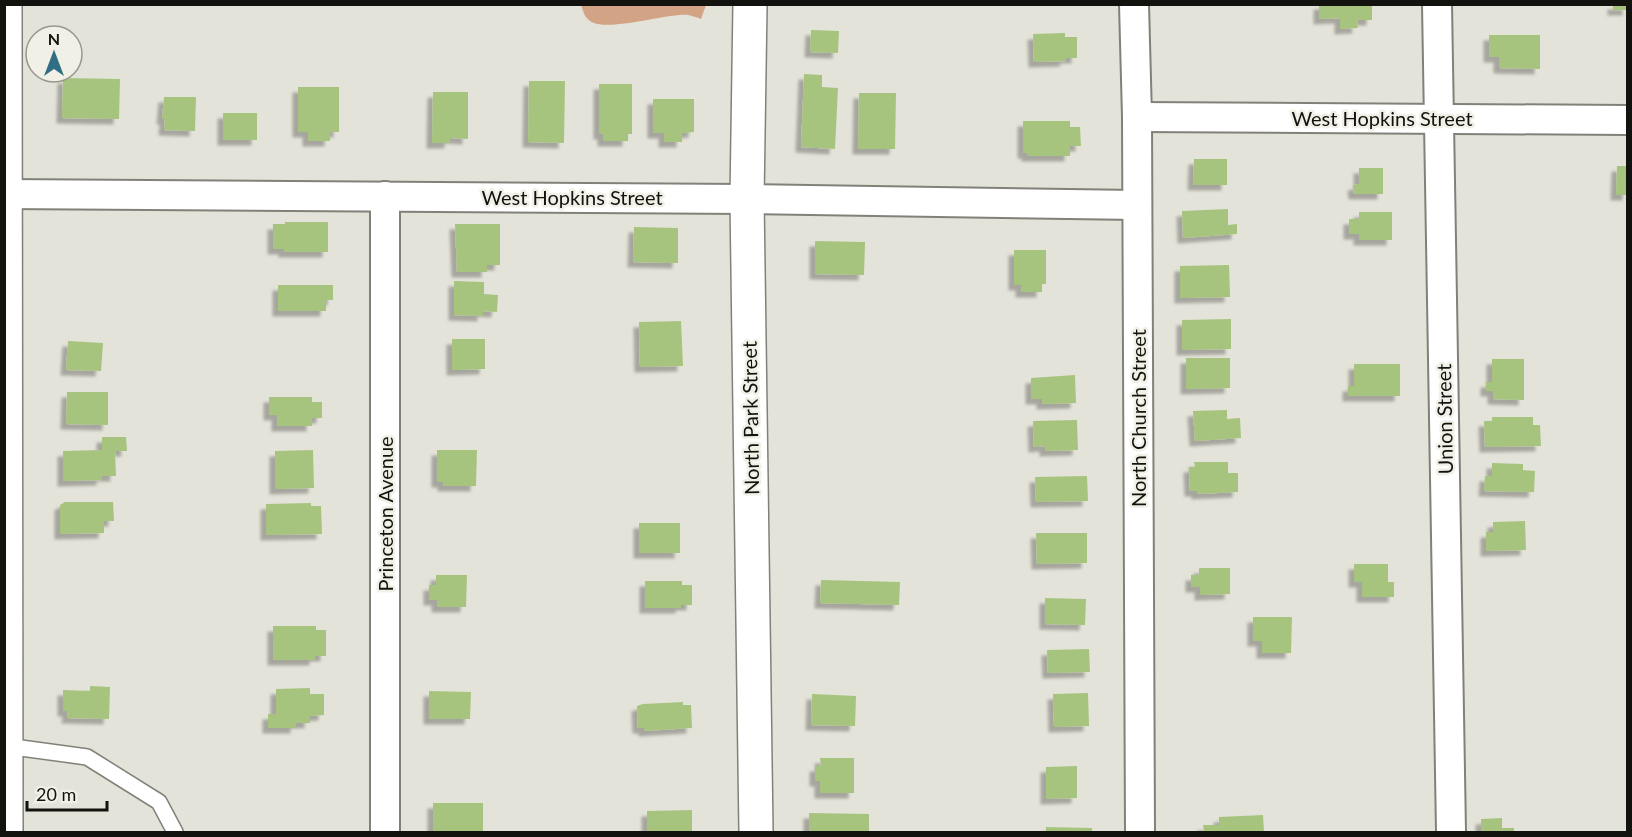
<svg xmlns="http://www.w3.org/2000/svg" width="1632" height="837" viewBox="0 0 1632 837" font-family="Lato,sans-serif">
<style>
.green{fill:#d3a386}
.building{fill:#a7c47f;filter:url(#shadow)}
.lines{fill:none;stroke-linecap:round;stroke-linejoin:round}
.lane-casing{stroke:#828179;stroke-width:18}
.street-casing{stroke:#828179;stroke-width:32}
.primary-casing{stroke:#828179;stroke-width:36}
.highway-casing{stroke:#828179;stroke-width:36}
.lane{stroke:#fff;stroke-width:15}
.street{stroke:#fff;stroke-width:28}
.primary{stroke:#fff;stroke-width:33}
.highway{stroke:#fff;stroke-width:33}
.labels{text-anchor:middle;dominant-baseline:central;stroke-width:5;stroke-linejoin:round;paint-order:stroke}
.street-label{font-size:20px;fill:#12120e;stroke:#f1f0e6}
</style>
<defs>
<filter id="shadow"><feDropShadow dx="-5.5" dy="5.5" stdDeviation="1.5" flood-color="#0004"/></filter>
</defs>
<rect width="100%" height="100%" fill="#e3e3d9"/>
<path class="green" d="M581 5V4L706 5 701 19C697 17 692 16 688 15 667 13 607 33 590 21 584 17 583 10 581 5Z"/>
<g class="building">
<path d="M1319 4H1372V20H1357L1358 28 1340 29V18L1319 19Z"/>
<rect x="1613" y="4" width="15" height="6"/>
<path d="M811 30 839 31 838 53 810 52Z"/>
<path d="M1065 33V37H1077V58H1065L1066 61 1034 62 1033 34Z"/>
<path d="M1489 35H1540V69L1499 68V57H1489Z"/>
<path d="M804 74 822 75V87L838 88 835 149 801 147Z"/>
<path d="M63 78 120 79 119 119 62 118Z"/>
<path d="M529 81H565L564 143 528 142Z"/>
<path d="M599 84H632V134H628V141H603V134H599Z"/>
<path d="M298 87H339V132H330V141H308V132H298Z"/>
<path d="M433 92H468V139L450 138V143H432Z"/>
<path d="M859 93H896L895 149H858Z"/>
<path d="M164 97H196L195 131 164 130 165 119H162Z"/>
<path d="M653 99H694V132L682 133V142H664V133H653Z"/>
<rect x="223" y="113" width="34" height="27"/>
<path d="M1023 121H1070V127H1080L1081 146H1070V156H1027V153H1023Z"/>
<path d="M1194 159H1227V185H1193Z"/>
<path d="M1617 166H1628V195H1616Z"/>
<path d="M1359 168H1383V194H1354L1353 185 1359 184Z"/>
<path d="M1228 209V225L1237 224V234L1183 238 1182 211Z"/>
<path d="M1359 212H1392V240H1359V234H1349V219H1359Z"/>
<path d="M285 222H328V252H284V249H273V224H285Z"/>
<path d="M455 224H500V265H487V272H457Z"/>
<path d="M634 227 678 228V263L633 262Z"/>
<path d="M815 241 865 242 864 275 815 274Z"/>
<path d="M1014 250H1046V284H1042V292H1021V285H1014Z"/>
<path d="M1229 265 1230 297 1180 298V266Z"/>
<path d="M454 281 484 282V294L498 295 497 312 483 311V316L454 315Z"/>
<path d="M278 285H333V300H326V311H278Z"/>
<path d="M1231 319V349L1182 350V320Z"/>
<path d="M681 321 683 366 640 367 639 322Z"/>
<path d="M452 339H485V369L452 370Z"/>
<path d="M68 341 103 343 101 371 66 370Z"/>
<path d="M1186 358H1230V388L1186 389Z"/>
<path d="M1492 359H1524V400L1493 399V391H1486V382H1492Z"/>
<path d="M1354 364H1400V396H1348V386H1354Z"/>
<path d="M1075 375 1076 403 1042 404V399H1031V378Z"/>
<path d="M67 392H108V425L66 424Z"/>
<path d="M269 397H312V402H322V418H312V426H277V415H269Z"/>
<path d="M1227 410V419L1240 418 1241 438 1195 441 1193 411Z"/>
<path d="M1492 417H1533V425H1540L1541 446 1485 447 1484 421H1492Z"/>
<path d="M1077 420 1078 450 1045 451V446L1034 447 1033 421Z"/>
<path d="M102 437H126L127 451H115L116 476H102V480L63 481V451L102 450Z"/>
<path d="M313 450 314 488 275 489V451Z"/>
<path d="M437 450H477L476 486H443V482H437Z"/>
<path d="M1194 462H1228V473H1238V492L1197 494V491H1190L1189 467H1195Z"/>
<path d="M1492 463 1523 464V470L1535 471 1534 492 1484 491 1485 476H1492Z"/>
<path d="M1087 476 1088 501 1036 502 1035 477Z"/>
<path d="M65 502H113L114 521H104V533L60 534V505Z"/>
<path d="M311 503V506H321L322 534 266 535V504Z"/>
<path d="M1525 521 1526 550 1486 551V532H1493V522Z"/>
<rect x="639" y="523" width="41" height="30"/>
<path d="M1036 533H1087V563L1037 564Z"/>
<path d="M1354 564H1388V582H1394V597H1362V582H1354Z"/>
<path d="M1199 568H1230V594L1200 595V587H1191V575H1199Z"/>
<path d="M436 575H467L466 607H437V600H429V585H436Z"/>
<path d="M821 580 900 582 899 605 820 603Z"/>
<path d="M645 581H682V585H692V605H681V608H645Z"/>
<path d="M1045 598 1086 599 1085 625 1045 624Z"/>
<path d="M1253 617H1292L1291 653H1262V641H1253Z"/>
<path d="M273 626H316V630H326V656H315V660H273Z"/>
<path d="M1089 649 1090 672 1048 673 1047 650Z"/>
<path d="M90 686 110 687 109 719 67 718 68 711H63V690L90 691Z"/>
<path d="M310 688V694H324V715L310 716V723H296V728H268V714H276V689Z"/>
<path d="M429 691 471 692 470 719H429Z"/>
<path d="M1088 693 1089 726 1054 727 1053 694Z"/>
<path d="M812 694 856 696 855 726 811 725Z"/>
<path d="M683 702V705H691L692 728 644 731V728H638L637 706 643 704Z"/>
<path d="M820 758H854V793H820V781H815V766H821Z"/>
<path d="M1077 766V798L1046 799V767Z"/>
<rect x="433" y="803" width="50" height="29"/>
<path d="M692 810V832H647V811Z"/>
<path d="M809 813 869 814V832H809Z"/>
<path d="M1263 815 1264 832H1204L1203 825H1219V817Z"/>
<path d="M1502 818V828H1514V832H1481V819Z"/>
<path d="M1046 827 1092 828V832H1046Z"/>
</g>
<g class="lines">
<defs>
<path id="lane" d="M6 746 87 757 159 802 175 832"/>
<g id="street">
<path d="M1134 4 1137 117 1140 832"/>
<path d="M1437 4 1451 832"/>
<path d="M1137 117 1628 120"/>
<path d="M4 194 747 199 1137 205"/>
<path d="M385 832V196"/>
</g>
<g id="primary">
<path d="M5 4 6 832"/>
<path d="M747 199 756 832"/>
</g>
<path id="highway" d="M747 199 750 4"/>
</defs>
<use href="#lane" class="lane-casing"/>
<use href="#street" class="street-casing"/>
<use href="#primary" class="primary-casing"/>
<use href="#highway" class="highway-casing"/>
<use href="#lane" class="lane"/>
<use href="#street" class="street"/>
<use href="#primary" class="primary"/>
<use href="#highway" class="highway"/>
</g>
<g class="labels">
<g class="street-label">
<text x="1382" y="118">West Hopkins Street</text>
<text x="572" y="197">West Hopkins Street</text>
<text transform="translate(750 418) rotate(-91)">North Park Street</text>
<text transform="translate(1138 418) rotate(-90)">North Church Street</text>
<text transform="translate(1444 419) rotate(-91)">Union Street</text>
<text transform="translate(385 514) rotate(-90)">Princeton Avenue</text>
</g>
</g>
<rect width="1632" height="837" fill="none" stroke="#12120e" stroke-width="12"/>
<g transform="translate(54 54)"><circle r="28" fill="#f1f0e6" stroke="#989790" stroke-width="1.5"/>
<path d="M0-4.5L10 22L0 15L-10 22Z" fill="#316d84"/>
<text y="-9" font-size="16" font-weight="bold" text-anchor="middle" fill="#12120e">N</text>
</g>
<path d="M27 801v9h80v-9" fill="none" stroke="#12120e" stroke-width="3"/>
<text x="36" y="801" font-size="18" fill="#12120e" stroke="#f1f0e6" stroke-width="4.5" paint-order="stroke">20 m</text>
</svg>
